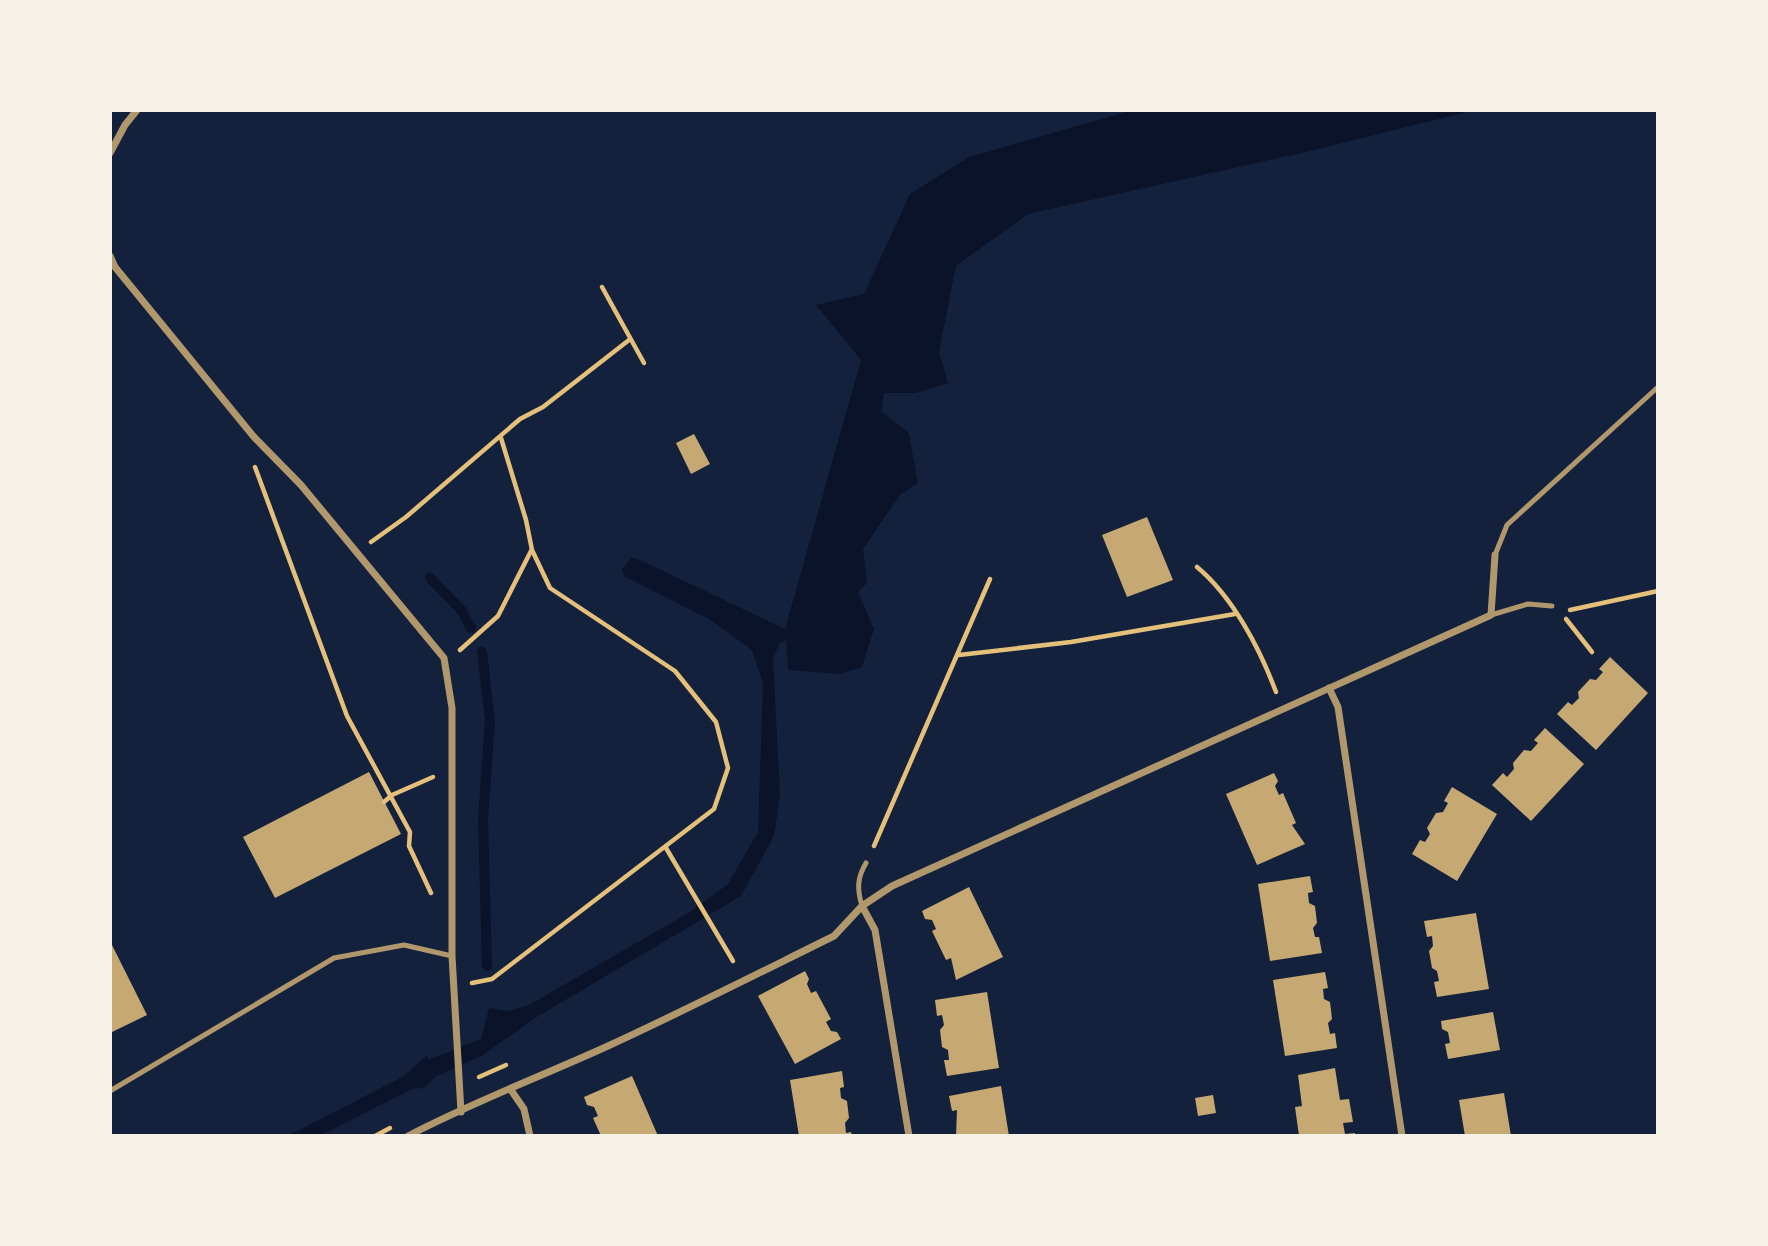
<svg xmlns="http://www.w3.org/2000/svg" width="1768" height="1246" viewBox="0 0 1768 1246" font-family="'Alegreya Sans',sans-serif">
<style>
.water{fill:#0b132b}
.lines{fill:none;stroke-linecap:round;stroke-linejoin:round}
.stream{stroke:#0b132b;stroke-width:10}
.building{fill:#c6a872}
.path{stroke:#e5c07b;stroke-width:4.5}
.service{stroke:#b1986c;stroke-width:5}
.minor{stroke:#b1986c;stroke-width:7}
</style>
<rect width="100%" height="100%" fill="#14213d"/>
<path class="water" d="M1133 110H1475L1306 152 1028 214 956 266 939 352 948 383 916 393H884L881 411 909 433 918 483 900 495 863 549 867 583 858 592 874 629 862 667 840 674 788 670 786 640 780 643 773 658 780 795 774 836 741 896 535 1018 483 1055 435 1077 424 1088 412 1089 320 1136H288L404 1076 427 1055 428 1060 481 1039 489 1008 509 1011 529 1005 690 912 728 884 758 832 763 683 752 650 709 619 624 576 622 570 631 557 640 560 785 629 861 360 816 305 864 294 910 194 969 157Z"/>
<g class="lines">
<g class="stream">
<path d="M430 578 462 611 471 628"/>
<path d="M482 652 490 721 483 819 487 966"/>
</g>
</g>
<g class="building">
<path d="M694 434 710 464 691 474 676 443Z"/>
<path d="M1147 517 1173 580 1127 597 1102 535Z"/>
<path d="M1610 657 1648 693 1596 750 1557 714 1568 702 1572 705 1579 698 1578 692 1590 679 1596 680 1603 672 1599 669Z"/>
<path d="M1545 728 1584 764 1531 821 1492 785 1503 773 1507 777 1514 769 1513 763 1524 750 1531 751 1538 743 1534 740Z"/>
<path d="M369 772 401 834 275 898 243 837Z"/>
<path d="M1274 773 1278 781 1275 786 1279 795 1283 793 1296 823 1292 825 1305 844 1257 865 1226 794Z"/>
<path d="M1452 787 1497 814 1457 881 1412 854 1420 840 1425 842 1430 834 1427 828 1436 813 1443 812 1448 803 1444 801Z"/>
<path d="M1310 876 1313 892 1308 893 1309 903 1315 906 1317 923 1313 928 1315 937H1319L1322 953 1270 961 1258 884Z"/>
<path d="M969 887 1003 957 956 980 951 958 946 960 932 931 936 929 932 920 925 919 922 911Z"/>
<path d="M1476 913 1489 989 1437 997 1434 982 1439 981 1437 971 1432 968 1429 951 1433 946 1432 936 1427 937 1424 921Z"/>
<path d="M110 941 147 1015 110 1033Z"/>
<path d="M805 971 809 979 807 984 811 993 816 991 831 1019 826 1022 831 1031 837 1032 841 1039 795 1064 758 996Z"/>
<path d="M1325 972 1328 988 1323 989 1324 999 1330 1002 1332 1019 1328 1023 1330 1034 1335 1033 1337 1048 1285 1056 1273 980Z"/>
<path d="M987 992 999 1068 947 1076 944 1060H949L948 1050 942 1047 940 1030 944 1025 942 1015 937 1016 935 1000Z"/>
<path d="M1493 1012 1500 1050 1448 1059 1445 1044 1450 1043 1448 1032 1442 1029 1441 1021Z"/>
<path d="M1335 1068 1340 1100 1349 1099 1353 1122 1343 1123 1345 1134 1355 1133V1136H1299L1295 1107 1302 1106 1298 1075Z"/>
<path d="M842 1071 844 1087 840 1088 841 1098 847 1101 849 1118 845 1123 846 1133 851 1132 852 1136H799L790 1080Z"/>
<path d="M632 1076 658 1136H601L593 1118 598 1116 594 1107 587 1105 584 1097Z"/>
<path d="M1001 1086 1009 1136H956L957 1110 952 1111 949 1096Z"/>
<path d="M1504 1093 1511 1136H1465L1459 1100Z"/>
<path d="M1213 1095 1216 1113 1198 1116 1195 1098Z"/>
</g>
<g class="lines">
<g class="path">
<path d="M602 287 644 363"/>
<path d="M255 467 347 716 410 832 409 846 431 893"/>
<path d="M371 542 406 517 520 419 543 407 629 340"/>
<path d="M1197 567C1233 597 1260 649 1276 692"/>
<path d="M1570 610 1658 591"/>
<path d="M1566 619 1592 652"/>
<path d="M460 650 498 616 531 551"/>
<path d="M959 655 1071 642 1235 614"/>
<path d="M384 802 392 795 433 777"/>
<path d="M874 846 990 579"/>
<path d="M666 848 733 961"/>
<path d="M472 983 492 979 714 809 728 768 716 722 675 671 550 588 532 550 526 520 501 438"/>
<path d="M479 1077 506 1065"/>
<path d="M375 1136 390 1128"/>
</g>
<g class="service">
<path d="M1495 555 1507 525 1658 387"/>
<path d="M1491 615 1528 604 1552 606"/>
<path d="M862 906C857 889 857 878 866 863"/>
<path d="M110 1091 334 958 404 945 452 956"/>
</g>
<g class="minor">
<path d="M110 153 125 125 137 110"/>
<path d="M110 256 115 267 254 437 301 485 444 658 452 708V956L461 1112"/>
<path d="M1329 688 1338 707 1402 1136"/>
<path d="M862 906 875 930 909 1136"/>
<path d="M511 1090 524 1109 530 1136"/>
<path d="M408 1136C473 1102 542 1076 608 1046 684 1011 759 973 834 936L862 906 892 886 1491 615 1495 555"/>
</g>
</g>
<rect width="1768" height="1246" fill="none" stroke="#f6f1e7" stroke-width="224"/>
</svg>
